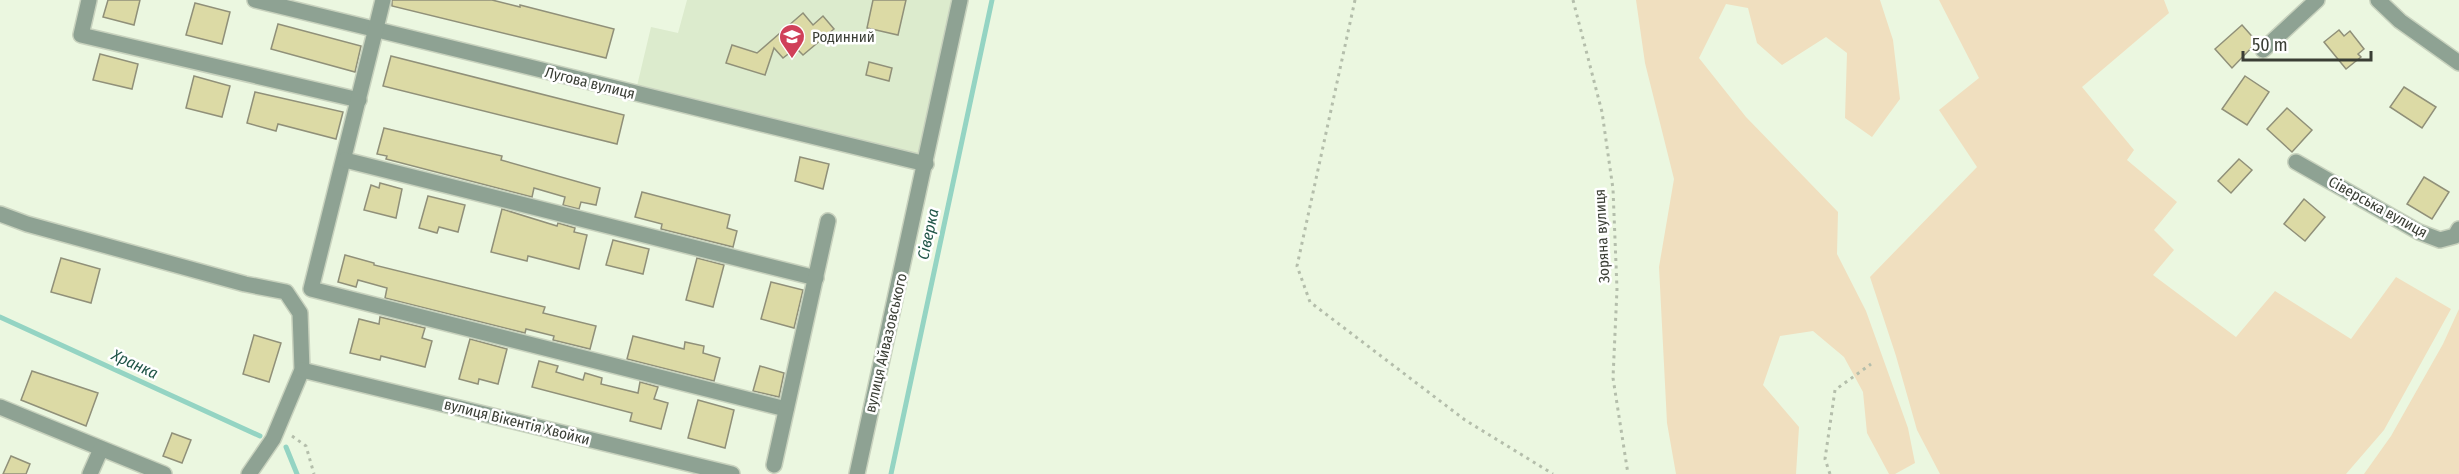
<svg xmlns="http://www.w3.org/2000/svg" width="2459" height="474" viewBox="0 0 2459 474" font-family="'Fira Sans Condensed',sans-serif">
<style>
.built{fill:#dcebcd}
.green{fill:#f0dfbf}
.lines{fill:none;stroke-linecap:round;stroke-linejoin:round}
.stream{stroke:#94d4c3;stroke-width:5}
.building{fill:#dcdaa5;stroke:#909079;stroke-width:1.5}
.minor-casing{stroke:#c8d2be;stroke-width:18}
.path{stroke:#b4beab;stroke-width:3;stroke-dasharray:3 4.5;stroke-linecap:butt}
.minor{stroke:#8ea293;stroke-width:15}
.labels{text-anchor:middle;dominant-baseline:central;stroke-width:5;stroke-linejoin:round;paint-order:stroke}
.poi-label{font-size:15px;fill:#3a3e35;stroke:#fff;text-anchor:start}
.street-label{font-size:15px;fill:#3a3e35;stroke:#fff}
.water-label{font-size:16px;font-style:italic;fill:#205548;stroke:#fff}
</style>
<rect width="100%" height="100%" fill="#ebf7e0"/>
<path class="built" d="M687 0H953L919 154 637 86 651 27 678 33Z"/>
<g class="green">
<path d="M1636 0H1880L1893 40 1900 99 1872 137 1845 118 1847 53 1826 37 1782 65 1757 43 1748 8 1726 4 1699 58 1746 117 1838 212 1837 254 1866 311 1908 428 1915 463 1895 474H1889L1867 433 1863 392 1844 357 1813 331 1780 336 1763 385 1799 427 1796 474H1676L1667 423 1659 267 1674 179 1645 63Z"/>
<path d="M1939 0H2164L2169 13 2082 87 2134 150 2127 160 2177 202 2154 230 2174 250 2153 275 2236 337 2275 291 2351 339 2396 277 2451 309 2384 430 2346 474H1940L1917 430 1896 356 1870 277 1977 167 1939 110 1979 78Z"/>
<path d="M2459 309V474H2364L2391 436 2443 344Z"/>
</g>
<g class="lines">
<g class="stream">
<path d="M0 317 260 436"/>
<path d="M286 447 297 474"/>
<path d="M891 474 992 0"/>
</g>
</g>
<g class="building">
<path d="M108 0H140L134 25 103 17Z"/>
<path d="M392 0H492L520 7V5L614 29 606 58 392 6Z"/>
<path d="M873 0H906L898 35 867 28Z"/>
<path d="M195 3 230 12 222 44 186 35Z"/>
<path d="M803 13 813 25 823 16 834 29 803 55 796 48 783 58 774 48 765 75 726 63 732 45 757 53Z"/>
<path d="M278 24 361 46 355 72 271 49Z"/>
<path d="M2242 25 2257 42 2232 68 2215 49Z"/>
<path d="M2339 30 2344 36 2350 31 2364 49 2358 54 2361 57 2346 69 2324 42Z"/>
<path d="M100 54 138 64 132 89 93 80Z"/>
<path d="M391 56 624 115 617 144 383 86Z"/>
<path d="M869 62 892 68 889 81 866 75Z"/>
<path d="M194 76 230 86 222 117 186 108Z"/>
<path d="M2245 76 2269 92 2247 125 2222 109Z"/>
<path d="M2404 87 2436 107 2422 128 2390 107Z"/>
<path d="M255 92 343 112 336 139 278 124 276 131 247 123Z"/>
<path d="M2287 108 2312 130 2292 152 2267 129Z"/>
<path d="M384 128 502 156 501 160 600 188 596 205 581 202 579 209 563 205 565 197 534 188 532 197 386 159 387 156 377 154Z"/>
<path d="M800 157 829 164 823 189 795 181Z"/>
<path d="M2239 159 2252 170 2231 193 2218 181Z"/>
<path d="M2424 177 2449 192 2432 219 2407 204Z"/>
<path d="M380 183 402 189 396 218 364 210 371 185 379 188Z"/>
<path d="M642 192 730 215 727 228 737 231 733 247 661 229 662 224 635 217Z"/>
<path d="M428 196 465 205 458 232 439 227 437 233 419 228Z"/>
<path d="M2304 199 2325 217 2305 241 2284 224Z"/>
<path d="M502 209 557 226 558 223 575 228 574 232 587 235 579 269 528 256 527 261 491 252Z"/>
<path d="M613 240 649 249 643 274 606 265Z"/>
<path d="M345 255 374 263V265L545 307 543 313 596 326 590 349 553 340 554 336 526 329 525 333 385 298 387 288 358 280 356 287 338 282Z"/>
<path d="M61 258 100 269 91 303 51 292Z"/>
<path d="M697 258 724 265 713 307 686 300Z"/>
<path d="M771 282 803 290 794 328 761 319Z"/>
<path d="M380 317 425 328 422 338 432 341 425 367 381 356 380 360 350 353 359 319 379 324Z"/>
<path d="M254 335 281 343 269 382 243 374Z"/>
<path d="M633 336 684 349 685 342 704 346 703 353 720 358 714 381 627 359Z"/>
<path d="M470 339 507 349 498 384 479 379 478 384 459 379Z"/>
<path d="M539 361 558 366 556 372 583 380 585 373 602 378 601 384 638 393 640 382 658 387 654 399 668 403 661 429 630 421 632 413 532 387Z"/>
<path d="M760 366 784 373 779 397 753 391Z"/>
<path d="M32 371 98 393 86 426 21 400Z"/>
<path d="M698 400 734 410 725 448 688 438Z"/>
<path d="M172 433 191 440 182 463 163 456Z"/>
<path d="M11 456 30 464 26 474H3Z"/>
</g>
<g class="lines">
<defs>
<g id="minor">
<path d="M89 0 81 35 359 100"/>
<path d="M255 0 926 164"/>
<path d="M383 0 311 289 786 409"/>
<path d="M2378 0 2400 21 2459 63"/>
<path d="M2263 50 2317 0"/>
<path d="M345 160 816 278"/>
<path d="M2296 162 2419 232 2440 240 2455 236 2459 229"/>
<path d="M0 214 27 224 245 284 286 292 300 313 302 370 273 439 249 474"/>
<path d="M302 370 732 474"/>
<path d="M0 407 164 474"/>
<path d="M774 465 828 221"/>
<path d="M90 474 101 449"/>
<path d="M857 474 960 0"/>
</g>
</defs>
<use href="#minor" class="minor-casing"/>
<g class="path">
<path d="M1355 0 1297 266 1310 302 1465 420 1553 474"/>
<path d="M1573 0 1602 112 1613 189 1617 289 1613 378 1628 474"/>
<path d="M292 436 306 446 314 474"/>
<path d="M1830 474 1825 459 1835 390 1871 364"/>
</g>
<use href="#minor" class="minor"/>
</g>
<defs>
<symbol id="school-pin" viewBox="-11 -11 22 30"><path d="M0 17L-7.5 6A9.5 9.5 0 1 1 7.5 6Z" fill="#d04059" stroke="#fff"/><path d="M0-5L7-2L0 1L-7-2ZM-4 1L0 2.5L4 1V4Q0 6-4 4Z" fill="#fff"/></symbol>
</defs>
<g fill-rule="evenodd">
<use href="#school-pin" x="777" y="22" width="30" height="40"/>
</g>
<g class="labels">
<g class="poi-label">
<text x="812" y="37">Родинний</text>
</g>
<g class="street-label">
<text transform="translate(590 83) rotate(14)">Лугова вулиця</text>
<text transform="translate(2378 207) rotate(29)">Сіверська вулиця</text>
<text transform="translate(1602 236) rotate(-93)">Зоряна вулиця</text>
<text transform="translate(886 343) rotate(-77)">вулиця Айвазовського</text>
<text transform="translate(517 422) rotate(14)">вулиця Вікентія Хвойки</text>
</g>
<g class="water-label">
<text transform="translate(928 234) rotate(-78)">Сіверка</text>
<text transform="translate(135 364) rotate(25)">Хранка</text>
</g>
</g>
<path d="M2243 51v9h128v-9" fill="none" stroke="#3a3e35" stroke-width="3"/>
<text x="2252" y="51" font-size="18" fill="#3a3e35" stroke="#ffffff" stroke-width="4.5" paint-order="stroke">50 m</text>
</svg>
